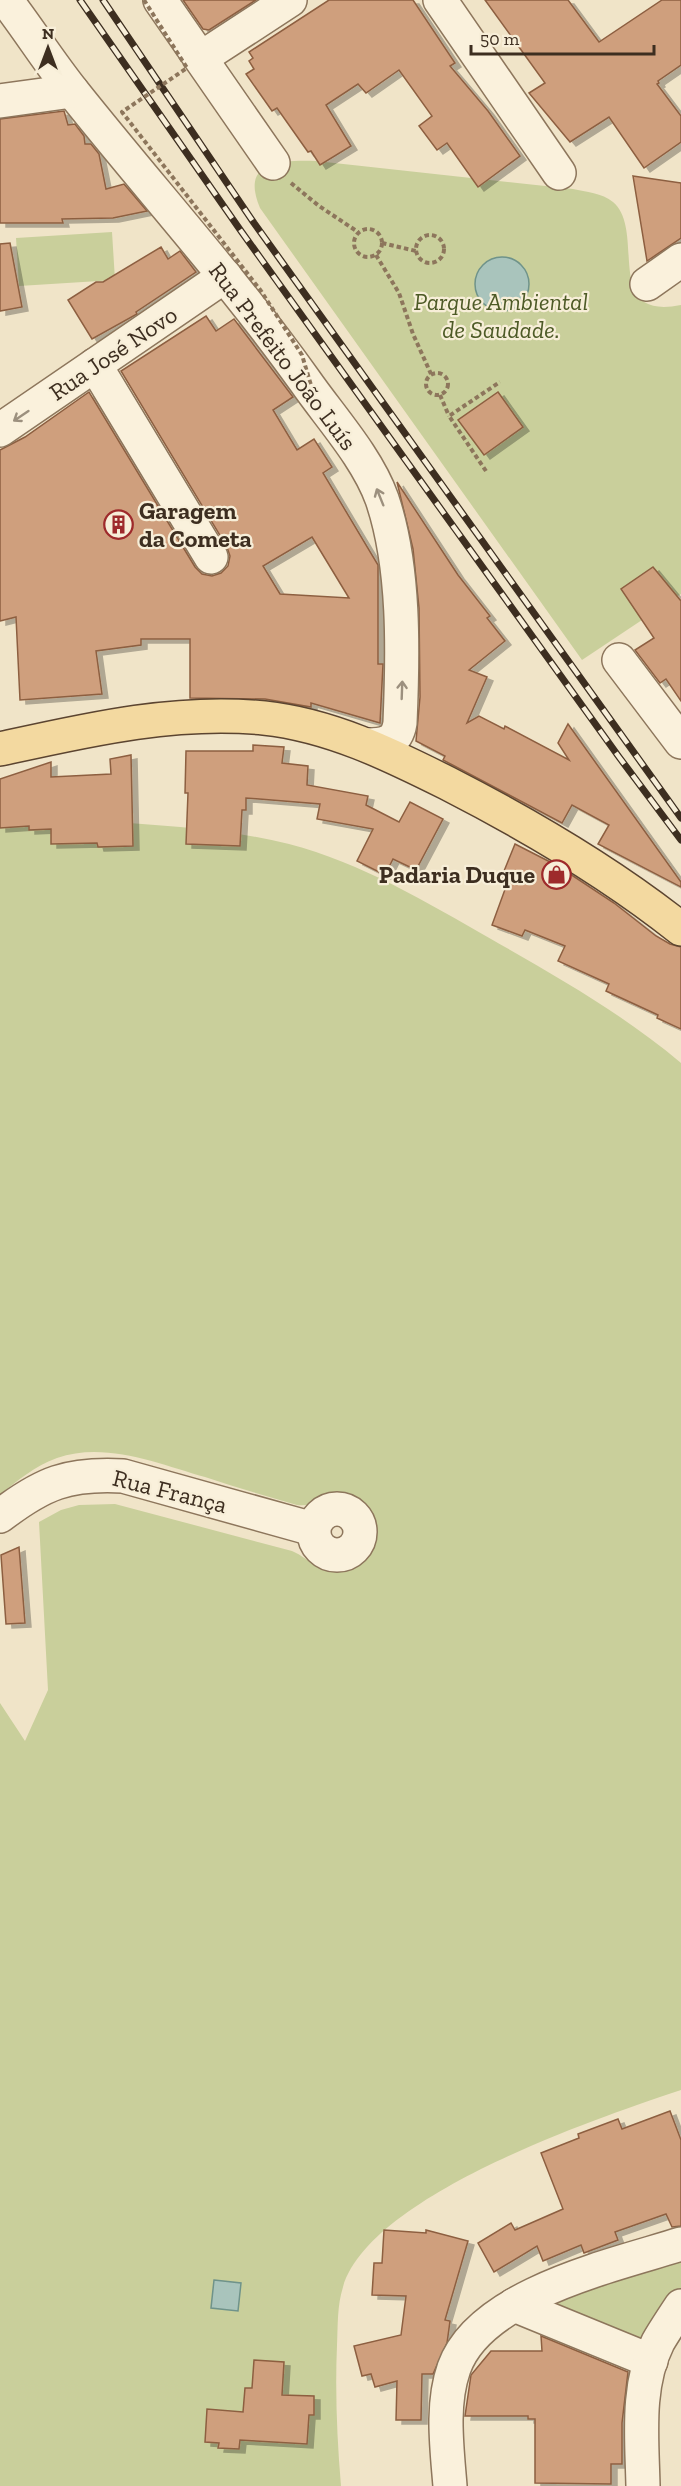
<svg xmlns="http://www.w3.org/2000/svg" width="681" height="2486" viewBox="0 0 681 2486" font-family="'Zilla Slab',serif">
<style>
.green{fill:#c9cf9b}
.water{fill:#a9c4bc;stroke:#6f938a;stroke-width:1.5}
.building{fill:#cf9f7d;stroke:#8d5f41;stroke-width:1.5;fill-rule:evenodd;filter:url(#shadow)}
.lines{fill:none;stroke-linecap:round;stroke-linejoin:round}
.minor-casing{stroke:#8d765c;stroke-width:36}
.major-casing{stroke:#5b4430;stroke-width:36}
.path{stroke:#8d765c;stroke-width:4;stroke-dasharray:4.5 3;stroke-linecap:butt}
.minor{stroke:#faf1dc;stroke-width:33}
.major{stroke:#f3d9a0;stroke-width:33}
.rail-casing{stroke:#3d2e20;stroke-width:7}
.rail{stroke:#f7eed8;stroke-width:4.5;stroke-dasharray:14;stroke-linecap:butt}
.path-bridge{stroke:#8d765c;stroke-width:4;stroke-dasharray:4.5 3;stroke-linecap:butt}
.oneway{stroke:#9c907e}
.labels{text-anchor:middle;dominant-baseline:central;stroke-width:4.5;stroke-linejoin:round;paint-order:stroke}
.park-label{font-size:24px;font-style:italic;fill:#4d5a26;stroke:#f7eed8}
.street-label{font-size:24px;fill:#3d2e20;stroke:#f7eed8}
.poi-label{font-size:24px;font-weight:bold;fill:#3d2e20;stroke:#f7eed8;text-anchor:start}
</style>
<defs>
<filter id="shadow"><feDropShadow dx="6" dy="4" stdDeviation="0" flood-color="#0004"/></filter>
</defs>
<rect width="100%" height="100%" fill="#f0e4c8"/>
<g class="green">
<path d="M316 161 573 189C586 192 602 193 613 202 647 231 601 321 681 305V594L582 660 260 208C240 161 280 160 316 161Z"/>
<path d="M112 232 115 280 19 286 16 238Z"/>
<path d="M104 821C166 826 229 829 289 844 362 863 426 902 491 939 556 976 623 1014 681 1063V2090C597 2118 370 2195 343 2287 337 2306 338 2325 337 2345 335 2392 337 2439 341 2486H0V1703L25 1741 48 1690 39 1522 61 1510 79 1505 115 1504 292 1551C302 1555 309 1563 320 1565 332 1567 346 1568 357 1561 376 1550 378 1513 356 1503 337 1495 316 1507 297 1505 266 1496 235 1487 205 1477 159 1464 105 1441 57 1458 35 1466 18 1480 0 1495V824Z"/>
<path d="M681 2251V2296L646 2348 547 2300Z"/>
</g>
<g class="water">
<circle cx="502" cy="284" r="27"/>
<path d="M214 2280 241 2283 238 2311 211 2308Z"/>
</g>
<g class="building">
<path d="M183 0H256L209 30 203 29Z"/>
<path d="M329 0H413L455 63 450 66 488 111 520 156 478 187 447 143 437 150 419 126 432 116 399 70 366 93 358 84 326 105 351 146 320 165 311 151 308 152 277 108 272 111 246 74 254 69 249 61 253 58 249 52Z"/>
<path d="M485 0H568L599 42 662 0H681V65L658 81 659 83 657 84 681 116V142L644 168 609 117 570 142 529 93 545 83Z"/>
<path d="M64 111 68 125 75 124 84 136 85 144H91L99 154 106 189 124 184 147 211 113 218 62 219 63 223H0V119Z"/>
<path d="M633 176 681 183V238L647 261Z"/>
<path d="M10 243 22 307 0 311V244Z"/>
<path d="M161 247 168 259 180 251 196 272 136 312 137 314 92 339 68 300 96 282H103Z"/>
<path d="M206 316 216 331 234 319 293 397 273 410 297 450 314 439 332 467 323 473 378 565V664H383L380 723 311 703V707L265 699 190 698V639H141V645L96 651 102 694 20 700 16 617 0 621V450L25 437 89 392 195 567 202 574 212 576 221 573 228 566 230 556 227 547 121 371ZM312 537 349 598 280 594 263 566Z"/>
<path d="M498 392 523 427 484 455 458 420Z"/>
<path d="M397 482 458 575 490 616 487 618 505 641 469 670 487 677 467 723 479 716 504 729 505 726 569 760 558 743 568 724 681 882V887L598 844 609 825 572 805 562 823 443 760 445 756 416 741 420 697 419 608 413 549Z"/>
<path d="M653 567 681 601V701L666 679 660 683 635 650 654 638 621 589Z"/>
<path d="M253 745 284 747 282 763 308 766 307 785 368 796 366 805 399 822 410 802 443 819 416 870 393 859 385 875 357 861 373 829 317 819 320 804 246 798V810H242L240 846 186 844 188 793H185L186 751H253Z"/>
<path d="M131 755 133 846 98 847 97 843 51 844V829L29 830V826L0 828V779L51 762V777L111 774 110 759Z"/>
<path d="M515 844 558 866 614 903 656 936 670 944 681 947V1029L657 1018 658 1015 606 991 609 984 558 961 565 946 525 930 522 936 492 925 507 884 500 881Z"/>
<path d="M19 1547 25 1623 6 1624 1 1555Z"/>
<path d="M670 2111 681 2140V2226L672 2227 666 2214 615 2232 618 2240 584 2253 581 2245 543 2261 537 2246 494 2272 478 2243 511 2223 515 2230 563 2209 541 2153 579 2138 578 2134 618 2119 622 2129Z"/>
<path d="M384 2230 426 2233V2230L468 2241 445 2320 450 2321 447 2343 433 2374H422L421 2420H396L397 2381 375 2387 371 2374 362 2376 354 2346 401 2335 406 2296 372 2295 374 2263H382Z"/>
<path d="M541 2336 628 2372 622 2423V2464H611V2484L535 2483V2419H528V2416H465L471 2375 491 2351H542Z"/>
<path d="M254 2360 284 2362 282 2395 314 2396V2415H309L307 2444 240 2440 239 2449 218 2448 219 2443 205 2442 207 2409 243 2412 245 2388H252Z"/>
</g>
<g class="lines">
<defs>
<g id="minor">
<path d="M6 0C29 30 49 62 73 92 150 189 233 280 305 381 330 417 367 457 382 499 405 566 403 653 400 723 397 742 386 745 367 745"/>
<path d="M160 0 273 163"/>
<path d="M440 0 559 173"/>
<path d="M201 58 290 0"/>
<path d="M0 101 72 91"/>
<path d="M647 284 681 260"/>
<path d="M95 365 211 557"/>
<path d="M0 430 225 276"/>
<path d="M619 660 681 742"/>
<circle cx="337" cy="1532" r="23"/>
<path d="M0 1516C43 1483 68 1473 123 1476L313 1529"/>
<path d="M514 2305 651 2361"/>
<path d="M450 2486C447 2448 441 2405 454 2368 480 2294 615 2265 681 2244"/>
<path d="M643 2486C642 2438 636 2386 658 2342 665 2330 673 2318 681 2306"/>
</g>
<path id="major" d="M0 749C86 730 176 709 264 718 330 725 389 754 447 783 529 825 608 871 681 929"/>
</defs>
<use href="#minor" class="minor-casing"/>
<use href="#major" class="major-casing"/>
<g class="path">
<path d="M291 183 319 206 358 232"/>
<circle cx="368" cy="243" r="14"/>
<circle cx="430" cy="249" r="14"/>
<path d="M382 243 416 251"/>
<path d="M376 255 399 293 413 334 431 374"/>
<circle cx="437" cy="384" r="11"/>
<path d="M440 395 449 416"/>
<path d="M486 471 449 416 500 382"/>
</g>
<use href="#minor" class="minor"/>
<use href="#major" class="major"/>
<defs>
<g id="rail">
<path d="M80 0 241 231 619 757 681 840"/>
<path d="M103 0 254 223 681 818"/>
</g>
</defs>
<use href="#rail" class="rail-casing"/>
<use href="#rail" class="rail"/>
<path class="path-bridge" d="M144 0 187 68 122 112 261 291 302 355 313 392"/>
</g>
<defs><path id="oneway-shaft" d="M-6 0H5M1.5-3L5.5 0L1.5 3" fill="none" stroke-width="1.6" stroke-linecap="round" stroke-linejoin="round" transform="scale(1.5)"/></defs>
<g class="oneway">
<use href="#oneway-shaft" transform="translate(21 416) rotate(146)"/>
<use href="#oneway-shaft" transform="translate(380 497) rotate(-112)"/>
<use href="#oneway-shaft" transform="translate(402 690) rotate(-88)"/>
</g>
<defs>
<symbol id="building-ring" viewBox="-11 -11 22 22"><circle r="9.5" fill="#f7eed8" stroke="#9e2a2b" stroke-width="1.5"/><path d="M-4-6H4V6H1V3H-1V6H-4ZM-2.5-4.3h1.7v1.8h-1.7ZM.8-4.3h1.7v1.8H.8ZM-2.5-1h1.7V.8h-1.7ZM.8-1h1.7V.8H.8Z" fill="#9e2a2b"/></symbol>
<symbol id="shop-ring" viewBox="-11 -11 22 22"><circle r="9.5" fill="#f7eed8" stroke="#9e2a2b" stroke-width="1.5"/><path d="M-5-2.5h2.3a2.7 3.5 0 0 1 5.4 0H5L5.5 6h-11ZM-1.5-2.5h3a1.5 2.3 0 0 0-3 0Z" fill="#9e2a2b"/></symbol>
</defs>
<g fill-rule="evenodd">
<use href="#building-ring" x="102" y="508" width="33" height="33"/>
<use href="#shop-ring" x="540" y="858" width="33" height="33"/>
</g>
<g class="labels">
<g class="park-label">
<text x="501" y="301">Parque Ambiental<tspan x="501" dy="28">de Saudade.</tspan></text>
</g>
<g class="street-label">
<text transform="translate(113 353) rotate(-34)">Rua José Novo</text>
<text transform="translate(283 356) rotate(53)">Rua Prefeito João Luís</text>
<text transform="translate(170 1491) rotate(14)">Rua França</text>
</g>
<g class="poi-label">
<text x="139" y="510">Garagem<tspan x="139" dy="28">da Cometa</tspan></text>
<text x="535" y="874" text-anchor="end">Padaria Duque</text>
</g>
</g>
<g transform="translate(48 48)" stroke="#f7eed8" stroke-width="4.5" paint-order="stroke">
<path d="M0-4.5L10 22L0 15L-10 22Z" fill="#3d2e20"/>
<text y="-9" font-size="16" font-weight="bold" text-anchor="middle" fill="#3d2e20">N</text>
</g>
<path d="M471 45v9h183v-9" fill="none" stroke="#3d2e20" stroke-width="3"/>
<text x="480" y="45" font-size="18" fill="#3d2e20" stroke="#f7eed8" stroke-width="4.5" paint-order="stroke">50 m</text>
</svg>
